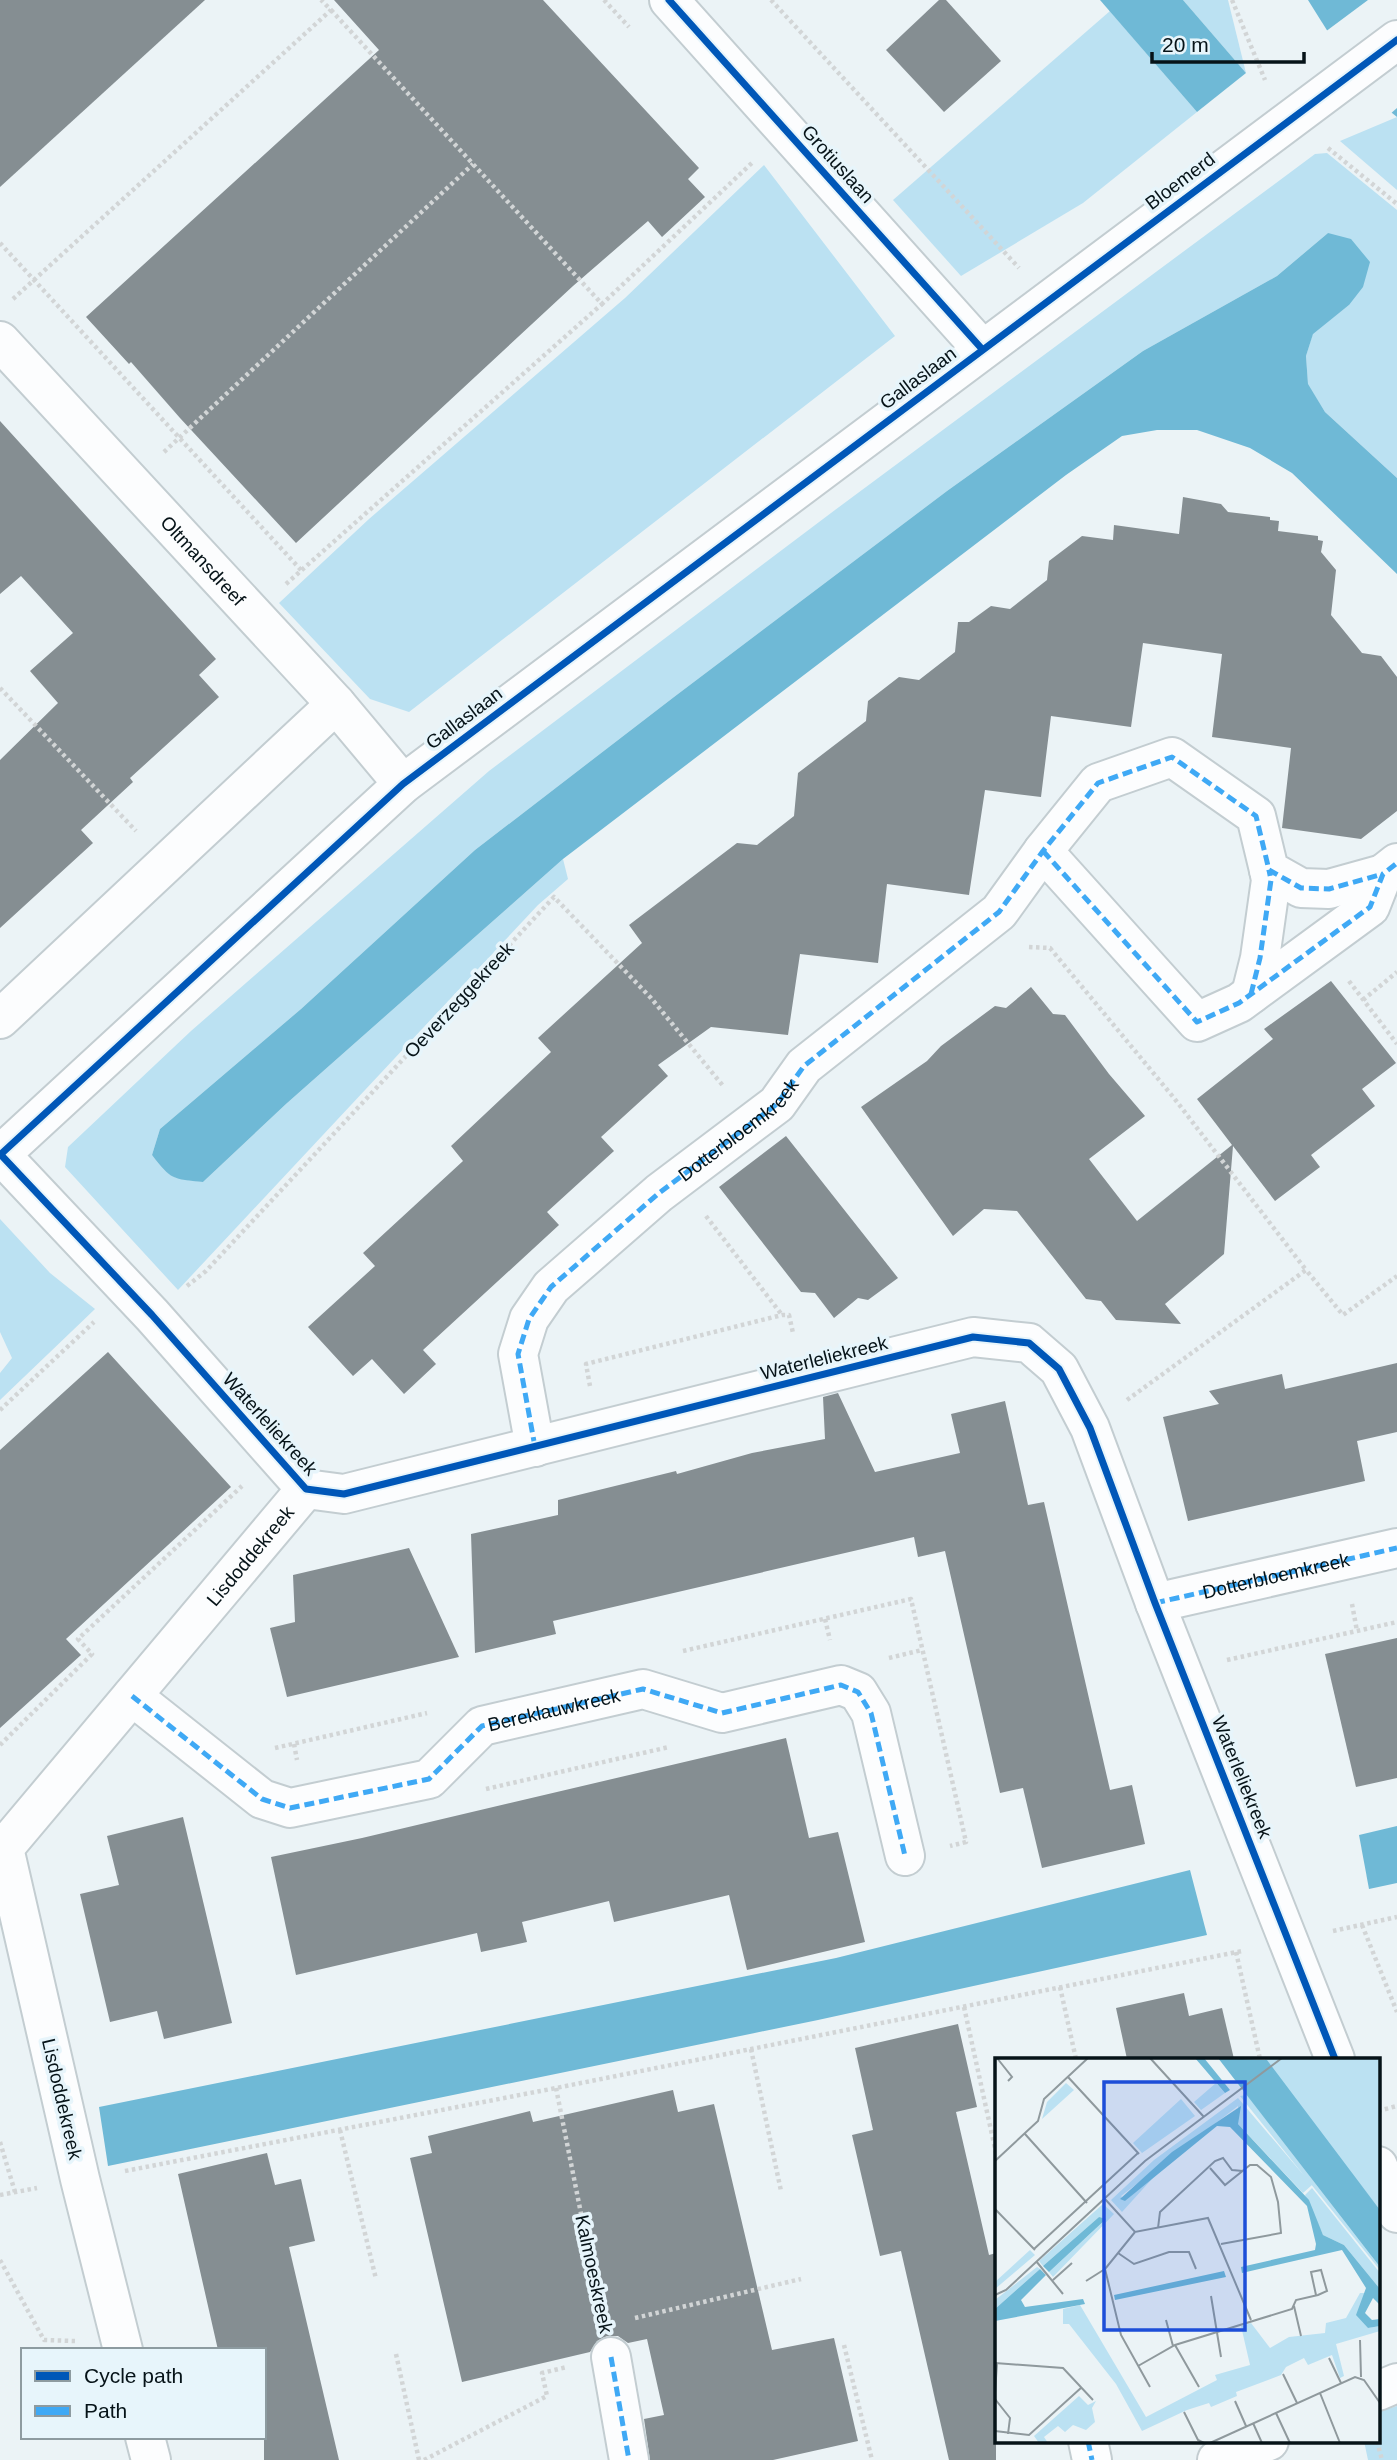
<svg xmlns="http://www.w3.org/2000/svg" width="1397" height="2460" viewBox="0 0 1397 2460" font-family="Arial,sans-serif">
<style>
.green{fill:#bbe1f2}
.water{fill:#6fb9d6}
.pier{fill:#ebf3f6}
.building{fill:#858e92}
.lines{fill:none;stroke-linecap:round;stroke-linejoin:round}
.street-casing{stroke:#c3cdd1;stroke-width:42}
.path{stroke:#d2d5d6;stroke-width:4.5;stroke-dasharray:3.5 3.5;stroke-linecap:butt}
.street{stroke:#fcfdfe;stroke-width:38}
.quiet{stroke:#3fa9f5;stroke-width:5;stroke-dasharray:10 5;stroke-linecap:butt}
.cycleway-casing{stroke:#e7f5fb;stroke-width:11}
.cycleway{stroke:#0057b8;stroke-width:7}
.labels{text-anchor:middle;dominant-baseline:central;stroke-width:7;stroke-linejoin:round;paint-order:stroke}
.street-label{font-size:19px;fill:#061318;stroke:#e7f5fb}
.inset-road{fill:none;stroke:#8f999d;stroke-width:2}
.view{fill:#1d4ed8;fill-opacity:0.15;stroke:#1d4ed8;stroke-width:3.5}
.inset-edge{fill:none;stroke:#061318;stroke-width:3.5}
</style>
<rect width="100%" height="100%" fill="#ebf3f6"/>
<g class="green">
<path d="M1183 0H1228L1246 73Z"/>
<path d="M1110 11 1197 112 1083 203 961 276 893 200Z"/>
<path d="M1397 117V190L1340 141Z"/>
<path d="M1327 153 1397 210V478L1325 412 1308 385 1306 356 1313 333 1349 305 1328 233 1277 276 1143 351 947 491 674 697 475 850 301 1009 160 1129 152 1155C171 1180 173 1178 203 1182L286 1104 563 859 568 879 538 905 178 1290 65 1167 68 1147 191 1031 489 771 835 510 1315 154Z"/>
<path d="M764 165 895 336 409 712 370 699 279 603 369 519 625 298Z"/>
<path d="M0 1219 50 1273 95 1309 0 1400V1373L12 1358 0 1332Z"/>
<path d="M1397 2406V2460H1368L1364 2441H1378V2412Z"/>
</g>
<g class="water">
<path d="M1100 0H1183L1246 73 1197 112Z"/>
<path d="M1308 0H1397V117L1365 91Z"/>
<path d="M1328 233 1351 239 1370 262 1363 287 1349 305 1313 334 1306 356 1308 384 1325 412 1397 478V574L1292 473 1250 448 1197 430H1157L1122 436 1066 475 563 859 286 1104 203 1182C173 1179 171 1180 152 1155L160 1129 301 1009 475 850 674 697 947 491 1143 351 1277 276Z"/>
<path d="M1397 1826V1883L1369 1889 1359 1835Z"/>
<path d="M1190 1870 1207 1935 818 2020 108 2166 99 2107 836 1958Z"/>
</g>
<path class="pier" d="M1368 0H1397V108L1389 115 1363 94 1325 32Z"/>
<g class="building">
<path d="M0 0H205L0 187Z"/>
<path d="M334 0H543L699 168 688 179 705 197 662 237 648 221 573 286 296 543 180 418 131 362 129 364 86 317 379 50Z"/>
<path d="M939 0H946L1001 61 944 112 886 50Z"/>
<path d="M0 421 216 659 199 675 219 697 130 778 133 782 81 830 93 843 0 928V760L58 703 30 671 73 633 21 576 0 594Z"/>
<path d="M1183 497 1221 504 1228 512 1270 517V520L1279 521 1278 531 1318 536V540L1323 541 1321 552 1336 570 1331 615 1362 653 1381 656 1397 677V811L1361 839 1282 828 1291 748 1212 737 1222 654 1143 643 1131 727 1051 716 1041 797 985 790 969 895 887 884 878 963 800 954 788 1035 711 1027 658 1065 668 1076 601 1137 614 1151 547 1212 559 1225 423 1350 436 1364 404 1394 372 1359 353 1376 308 1327 375 1266 363 1253 463 1161 451 1146 551 1052 538 1038 642 943 629 925 737 843 757 845 794 816 798 773 866 721 868 701 899 677 919 680 955 652 958 622H969L991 606 1010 609 1047 580 1049 561 1082 536 1113 540 1114 525 1179 534Z"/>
<path d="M1331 981 1396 1063 1362 1089 1375 1106 1311 1155 1320 1167 1275 1201 1233 1146 1224 1254 1165 1304 1181 1324 1116 1320 1101 1301 1086 1299 1017 1211 984 1209 953 1236 861 1107 927 1061 941 1046 995 1006 1006 1008 1031 987 1053 1014 1065 1015 1109 1074 1145 1116 1089 1159 1137 1221 1232 1145 1197 1099 1273 1039 1264 1029Z"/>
<path d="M786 1136 898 1278 868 1300 858 1298 834 1318 815 1293 801 1292 719 1187Z"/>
<path d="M108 1352 231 1487 66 1639 81 1655 0 1728V1450Z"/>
<path d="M1397 1363V1432L1357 1441 1365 1481 1188 1521 1163 1417 1219 1404 1209 1391 1282 1374 1285 1389Z"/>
<path d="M838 1393 875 1472 960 1453 951 1414 1005 1401 1028 1505 1044 1502 1110 1790 1132 1785 1145 1844 1042 1868 1023 1788 1000 1793 945 1551 918 1557 914 1537 553 1621 556 1634 475 1653 471 1534 558 1515V1500L676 1471 677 1474 752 1453 825 1439 823 1397Z"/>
<path d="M409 1548 459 1657 287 1697 270 1628 295 1622 293 1575Z"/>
<path d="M1397 1638V1778L1356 1787 1325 1654Z"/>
<path d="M786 1738 809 1838 838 1832 865 1942 747 1970 729 1895 614 1922 609 1901 522 1922 527 1942 481 1952 477 1933 296 1975 271 1857 362 1838Z"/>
<path d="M183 1817 232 2023 164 2039 157 2011 110 2022 80 1894 119 1885 107 1836Z"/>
<path d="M1184 1993 1189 2016 1222 2008 1234 2059H1127L1116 2008Z"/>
<path d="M958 2024 977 2107 956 2112 989 2255 996 2253V2460H949L901 2251 880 2256 852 2135 873 2130 855 2048Z"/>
<path d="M673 2090 678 2112 714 2104 772 2350 834 2338 858 2441 773 2460H650L644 2419 664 2415 647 2339 628 2343 618 2336H607L597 2341 590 2352 462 2382 410 2158 432 2153 428 2136 530 2111 533 2122Z"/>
<path d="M267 2153 275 2185 301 2179 315 2241 289 2247 339 2460H264V2350H218L178 2174Z"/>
</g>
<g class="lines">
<defs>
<g id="street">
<path d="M669 0 982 349"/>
<path id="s1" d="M0 341 336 704 403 784"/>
<path d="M1043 851 1197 1022 1239 1003 1370 907 1383 874 1397 863"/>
<path d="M1251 994 1260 958 1271 880 1269 870"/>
<path d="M0 1019 336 704"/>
<path d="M0 1155 403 784 1397 40"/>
<path d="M1 1155 152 1315 306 1489 344 1494 973 1337 1029 1343 1059 1369 1090 1428 1155 1603 1335 2059"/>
<path id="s2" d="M535 1447 518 1354 529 1319 551 1287 659 1193 777 1104 804 1066 999 912 1043 851 1098 783 1172 757 1256 816 1269 870 1301 888 1329 889 1383 874"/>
<path d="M1155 1603 1397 1548"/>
<path id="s3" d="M132 1696 262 1799 290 1808 429 1779 482 1726 643 1689 722 1713 841 1685 858 1692 871 1713 905 1856"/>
<path d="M1378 2166 1397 2213"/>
<path id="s4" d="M123 2350 80 2179 4 1848 306 1489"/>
<path d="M611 2357 629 2460"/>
<path d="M1378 2391 1397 2383"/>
<path d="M145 2437 151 2460"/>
<path d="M1088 2441 1092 2460"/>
<path d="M1217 2460 1269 2441"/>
</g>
</defs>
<use href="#street" class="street-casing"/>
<g class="path">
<path d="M604 0 629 27"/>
<path d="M771 0 1019 268"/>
<path d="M1232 0 1265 80"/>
<path d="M331 10 602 304 754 161"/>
<path d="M1328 148 1397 204"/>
<path d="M0 243 301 570"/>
<path d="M13 299 331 10 321 0"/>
<path d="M164 452 473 164"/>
<path d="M286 584 602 304"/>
<path d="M0 688 136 831"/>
<path d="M1029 947 1050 948 1174 1098 1306 1270"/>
<path d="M1349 981 1397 1044"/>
<path d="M1363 1000 1397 972"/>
<path d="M706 1216 782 1315"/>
<path d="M187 1286 206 1271 554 897 651 998 724 1087"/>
<path d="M590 1386 586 1364 782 1315H789L793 1333"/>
<path d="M1127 1400 1306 1270 1343 1315 1397 1276"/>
<path d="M0 1410 94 1322"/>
<path d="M1352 1604 1357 1631"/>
<path d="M825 1619 830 1640"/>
<path d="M683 1651 911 1599 966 1842 950 1846"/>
<path d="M889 1658 922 1650"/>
<path d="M1227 1660 1397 1622"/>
<path d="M294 1744 297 1760"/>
<path d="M0 1745 92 1654 78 1639 242 1486"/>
<path d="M275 1748 427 1713"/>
<path d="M486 1789 669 1747"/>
<path d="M1362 1925 1397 2012"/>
<path d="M1333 1931 1397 1917"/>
<path d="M1236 1952 1260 2059"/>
<path d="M1060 1987 1076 2059"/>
<path d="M964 2007 996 2153"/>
<path d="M751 2049 781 2191"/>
<path d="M556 2088 601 2314"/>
<path d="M1378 2111 1397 2106"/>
<path d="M340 2130 376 2279"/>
<path d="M0 2142 15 2192"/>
<path d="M125 2171 556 2088 1242 1951"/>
<path d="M0 2195 37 2188"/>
<path d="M0 2260 44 2340 75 2341"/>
<path d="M635 2318 801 2279"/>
<path d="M844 2345 872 2460"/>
<path d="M396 2354 419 2460"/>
<path d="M1377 2441 1382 2460"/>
<path d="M424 2460 547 2396 542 2373 567 2367"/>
</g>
<use href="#street" class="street"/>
<g class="quiet">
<path d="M1043 851 1197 1022 1239 1003 1370 907 1383 874 1397 863"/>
<path d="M1251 994 1260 958 1271 880 1269 870"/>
<path d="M535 1447 518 1354 529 1319 551 1287 659 1193 777 1104 804 1066 999 912 1043 851 1098 783 1172 757 1256 816 1269 870 1301 888 1329 889 1383 874"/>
<path id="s5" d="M1155 1603 1397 1548"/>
<path d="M132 1696 262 1799 290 1808 429 1779 482 1726 643 1689 722 1713 841 1685 858 1692 871 1713 905 1856"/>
<path d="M611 2357 629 2460"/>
<path d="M1088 2441 1092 2460"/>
</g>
<defs>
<g id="cycleway">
<path d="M669 0 982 349"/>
<path d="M0 1155 403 784 1397 40"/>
<path d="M1 1155 152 1315 306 1489 344 1494 973 1337 1029 1343 1059 1369 1090 1428 1155 1603 1335 2059"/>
</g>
</defs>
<use href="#cycleway" class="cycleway-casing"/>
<use href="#cycleway" class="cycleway"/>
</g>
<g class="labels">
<g class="street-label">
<text transform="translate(838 164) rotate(48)">Grotiuslaan</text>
<text transform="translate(1180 181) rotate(-37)">Bloemerd</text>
<text transform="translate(918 378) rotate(-37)">Gallaslaan</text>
<text stroke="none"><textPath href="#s1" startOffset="299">Oltmansdreef</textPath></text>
<text transform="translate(464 718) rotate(-37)">Gallaslaan</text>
<text transform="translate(459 1000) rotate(-47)">Oeverzeggekreek</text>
<text stroke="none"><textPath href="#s2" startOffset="415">Dotterbloemkreek</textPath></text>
<text transform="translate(824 1358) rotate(-14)">Waterleliekreek</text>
<text transform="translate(270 1424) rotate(48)">Waterleliekreek</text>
<text stroke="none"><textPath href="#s4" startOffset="898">Lisdoddekreek</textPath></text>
<text stroke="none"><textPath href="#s5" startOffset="124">Dotterbloemkreek</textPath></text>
<text stroke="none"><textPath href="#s3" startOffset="486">Bereklauwkreek</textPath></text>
<text transform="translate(1242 1777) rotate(68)">Waterleliekreek</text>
<text transform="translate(62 2099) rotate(77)">Lisdoddekreek</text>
<text transform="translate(594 2274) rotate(78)">Kalmoeskreek</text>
</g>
</g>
<g transform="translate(995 2058)">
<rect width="385" height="385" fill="#ebf3f6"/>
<path d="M269 0H385V152L280 17ZM71 25 79 32 47 61 52 44ZM221 25 230 35 206 52 199 44ZM252 37 385 209V212L245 38ZM243 40 317 127 308 135 243 66V48L126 138 130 143 166 111 127 154 116 142 159 102ZM186 41 200 58 147 95 138 85ZM317 130 385 215V231L349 187 328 177 310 137ZM108 146 119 156 58 219 54 214 108 164 104 159 48 208 44 203ZM35 192 40 197 0 231V224ZM42 209 45 211 0 251V242ZM365 235H372L367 248 373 270 385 268V273L341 286 349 318 345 320 337 297 313 307 309 300 291 309 286 317 241 334 242 338 216 349 214 345 192 352 147 373 121 326 74 266H68V251L85 247 151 359 222 322 220 317 255 307 246 268 256 265 275 290 294 279 330 275 331 265 351 260ZM84 338 93 347 101 343 97 350 100 364 91 372 78 367 70 374 63 368 49 379 53 385H44L39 378Z" fill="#bbe1f2"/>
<path d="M200 0H209L235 32 230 35ZM223 0 272 2 385 152V209ZM246 48 243 66 314 142 328 177 349 187 385 231V247L378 240 370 255 377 262 385 261V268L373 270 361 257 371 230 347 192 247 215 246 209 320 192 321 186 312 148 235 69 222 68 130 143 125 141 177 94ZM104 159 111 161 54 214 48 208ZM45 211 51 217 26 242 30 249 88 241 90 246 0 263V251ZM229 213 231 219 120 242 119 237Z" fill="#6fb9d6"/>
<path class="inset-road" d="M2 0 17 19 13 23M155 0 209 59M73 19 144 96M30 76 92 145M0 103 43 63 49 41 93 0M215 110 230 127 255 107H262L276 119 283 144 286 175 226 186M110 141 140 174 213 160 256 262M0 151 40 192M163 170 165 154 220 103 228 100 237 112 248 113M140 174 110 211 126 277 155 329M39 191 143 95M123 195 139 206 174 194H194L201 211M41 203 68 236M58 222 77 205M91 223 110 211M0 237 11 232 150 103 287 0M216 238 226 299M299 248 306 278M171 262 178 288M365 282 366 319M180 287 204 329M334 300 346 325M0 305 68 310 98 342M143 308 180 287 297 251 301 242 323 237 332 233 326 212 316 214 321 237M288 316 302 345M0 335 2 305M325 335 345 385M0 341 15 360 13 376M240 343 251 368M189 354 203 382 209 385M281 355 295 385M258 365 267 385M0 373 34 377 87 329M215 385 360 319 369 322 385 345"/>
<path class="view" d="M109 24H250V272H109Z"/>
<rect width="385" height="385" class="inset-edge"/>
</g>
<rect x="21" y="2348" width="245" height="91" fill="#e7f5fb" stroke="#8d9ba0" stroke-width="2"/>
<rect x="35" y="2371" width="35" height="10" fill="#0057b8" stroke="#8d9ba0" stroke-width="2"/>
<text x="84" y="2383" font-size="21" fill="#061318">Cycle path</text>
<rect x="35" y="2406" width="35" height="10" fill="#3fa9f5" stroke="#8d9ba0" stroke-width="2"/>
<text x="84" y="2418" font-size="21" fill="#061318">Path</text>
<path d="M1152 52v10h152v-10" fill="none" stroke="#061318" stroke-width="3.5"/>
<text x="1162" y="52" font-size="21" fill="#061318" stroke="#e7f5fb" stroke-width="5" paint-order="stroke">20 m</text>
</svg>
